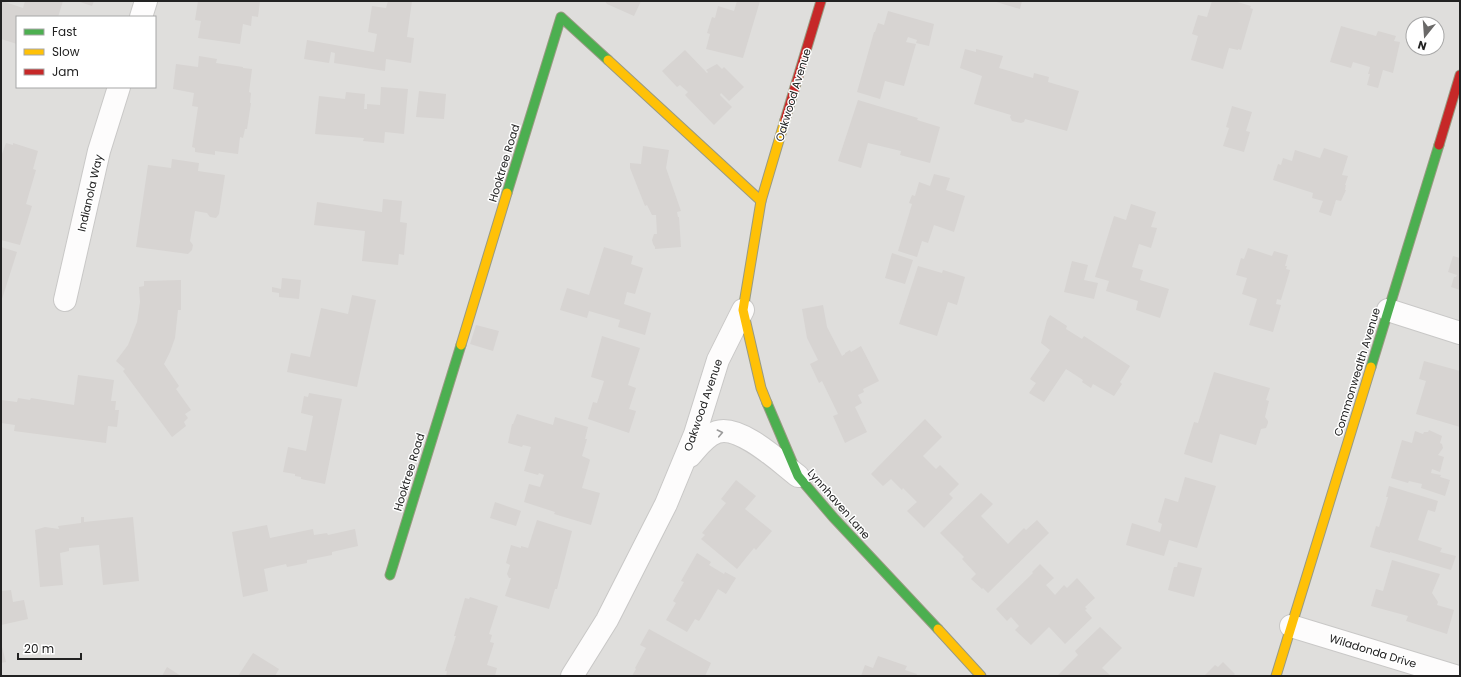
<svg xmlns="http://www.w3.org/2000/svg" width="1461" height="677" viewBox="0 0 1461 677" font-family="Poppins,sans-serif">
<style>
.residential{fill:#dfdedc;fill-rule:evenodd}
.building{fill:#d7d4d2}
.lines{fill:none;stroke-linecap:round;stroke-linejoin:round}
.street-casing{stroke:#c9c8c7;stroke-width:24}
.fast-casing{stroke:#999a82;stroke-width:11}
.slow-casing{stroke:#999a82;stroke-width:11}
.jam-casing{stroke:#999a82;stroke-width:11}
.street{stroke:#fdfcfc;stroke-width:22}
.fast{stroke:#4caf50;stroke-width:9}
.slow{stroke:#ffc107;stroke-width:9}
.jam{stroke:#c62828;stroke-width:9}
.oneway{stroke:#9a9a9a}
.labels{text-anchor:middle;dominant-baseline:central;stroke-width:3;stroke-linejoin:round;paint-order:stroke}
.street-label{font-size:11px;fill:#222;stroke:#fff}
</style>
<rect width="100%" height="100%" fill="#f0eeeb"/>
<path class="residential" d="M1 1H1460V676H1ZM17 17H155V87H17ZM1413 24H1437V48H1413Z"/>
<g class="building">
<path d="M2 1 23 8 25 1H63L58 17H17V44L1 39V6Z"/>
<path d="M77 1H94L92 6Z"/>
<path d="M198 1 202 2V1H260L258 17 252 16 251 26 243 24 240 44 198 38 201 21 195 20Z"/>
<path d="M388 1H412L407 37 414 38 411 63 386 59 385 71 334 63 335 53 331 52 329 63 304 59 307 40 374 52 377 34 368 32 372 6 386 8Z"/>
<path d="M605 1H641L634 16 607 4Z"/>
<path d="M737 1H760L743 58 706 49 710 34 707 33 712 17 715 18 718 6 734 11Z"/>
<path d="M993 1H1022L1020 9Z"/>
<path d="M1212 1H1234L1251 6 1250 8 1253 9 1241 50 1238 49V50L1229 48 1223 69 1191 60 1198 36 1192 34 1198 15 1207 17Z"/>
<path d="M888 11 934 24 929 46 916 43 917 40 908 37 906 42 916 44 904 86 885 81 880 99 857 92 874 32H875L878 23 884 25Z"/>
<path d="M1341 26 1376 36 1378 31 1396 36 1394 41 1400 42 1393 73 1383 70 1378 88 1367 85 1370 74H1368L1370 67 1353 62 1351 68 1330 62Z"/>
<path d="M965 49 976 52V49L1003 56 999 68 1033 78 1034 73 1049 77 1048 82 1079 91 1067 131 1025 119 1024 122 1021 123 1012 121 1010 117 1011 115 974 104 982 76 960 68Z"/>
<path d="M685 50 707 73 708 72 706 70 717 64 722 69 724 67 744 87 729 101 721 93 720 95 732 107 714 125 685 95 688 92 680 85 677 87 662 71Z"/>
<path d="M199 56 217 59 216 63 243 67V68L252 69 249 92 251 93 250 103H251L247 129H245L243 138 240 137 238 154 215 151V155L195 152V148L192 147 198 107 192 106 194 93 173 89 176 64 198 67Z"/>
<path d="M381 87 408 89 404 134 385 132 384 143 363 141 364 138 315 134 319 96 345 99 346 92 365 94 364 109H367V104L380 105Z"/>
<path d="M419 91 446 94 444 119 416 117Z"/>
<path d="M858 100 918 118 917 120 940 127 930 163 900 155 901 151 868 143 861 168 838 161Z"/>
<path d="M1232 106 1252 112 1246 131 1250 132 1244 152 1223 146 1229 128 1226 127Z"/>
<path d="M6 143 13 145V143L38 151 33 169 36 170 26 204 32 206 20 245 1 240V153L2 154Z"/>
<path d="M643 146 669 150 666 168 681 211 677 212 678 217H679L681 247 655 249V247L653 244 652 240 654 234H657L656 215H652L647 205 645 206 630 168V163L641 164Z"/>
<path d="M1324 148 1348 156 1342 175 1348 176 1345 185H1346L1345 190H1346L1341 201 1336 200 1331 216 1319 212 1323 201 1312 198 1313 193 1273 180 1278 164 1281 165 1283 158 1292 161 1295 150 1320 158Z"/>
<path d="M172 159 199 163 198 171 225 175 219 214 216 218 210 217 207 213 195 211 190 241 193 245 192 250 188 254 136 247 148 165 171 168Z"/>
<path d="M934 174 950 178 946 190 965 196 954 232 934 225 928 243 922 241 917 257 898 251 912 204 909 203 912 195 915 196 919 182 930 186Z"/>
<path d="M383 199 402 201 400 222 407 223 405 244 404 255 399 254 398 265 362 261 365 231 314 225 317 202 382 212Z"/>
<path d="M1131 204 1156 212 1151 227 1157 228 1151 248 1139 244 1132 267 1143 270 1140 280 1169 289 1160 318 1136 310 1138 301 1106 291 1109 281 1095 277 1114 216 1126 220Z"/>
<path d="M1 247 17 252 1 302Z"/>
<path d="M604 247 633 256 631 264 643 268 635 294 627 292 624 304 651 313 645 335 618 327 620 320 589 311 587 318 560 310 567 288 589 295Z"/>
<path d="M1248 248 1272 256 1274 251 1288 255 1285 266H1287L1286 269 1290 270 1281 300 1277 299 1276 304 1281 305 1273 332 1249 325 1257 299 1242 294 1247 278 1236 275 1241 258 1244 259Z"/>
<path d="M892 253 913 260 905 284 885 278Z"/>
<path d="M1453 256 1460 258V290L1451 287 1454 277H1456L1457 275 1448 272Z"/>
<path d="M1072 261 1088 265 1084 280 1098 283 1094 299 1064 292Z"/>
<path d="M918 266 942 273 943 270 965 277 957 305 948 302 937 336 899 324Z"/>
<path d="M282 278 301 280 299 299 279 297V293L272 292V287L281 289Z"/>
<path d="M181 280V310H178L175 338 170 352 164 364 179 386 176 389 191 410 185 414 188 418 184 422 186 426 172 437 123 371 125 369 116 361 128 345 137 322 140 302 139 287 144 286V281Z"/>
<path d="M352 295 376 300 357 387 287 372 291 353 310 357 321 308 348 314Z"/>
<path d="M823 305 827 327 842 356 845 354V353L850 350 851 352 861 346 879 381 863 389 864 392 858 395 862 403 855 407 867 432 845 443 833 416 838 414 822 381 819 383 810 364 818 360 807 338 802 309Z"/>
<path d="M1050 315 1067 326 1066 329 1082 339 1084 336 1130 366 1120 382 1122 384 1114 396 1093 384 1091 388 1082 382 1083 380 1066 369 1044 402 1029 393 1036 383 1030 379 1050 350 1041 343 1047 320Z"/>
<path d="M476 325 499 331 493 351 470 344Z"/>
<path d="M602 336 640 348 628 385 636 388 629 409 636 411 629 433 588 419 593 402 597 403 604 381 591 377Z"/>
<path d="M1424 361 1460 371V427L1416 414 1426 381 1419 379Z"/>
<path d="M1214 372 1270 388 1266 400 1269 401 1265 417 1268 421V423L1266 428 1261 429 1256 445 1220 434 1212 463 1184 454 1194 422 1198 423Z"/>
<path d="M78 375 114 380 111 401H116L115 410H119L117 427 108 426 106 443 14 431 15 425 1 423V400L17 402 18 398 30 400 31 398 74 405Z"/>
<path d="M309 393 342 399 325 484 301 479V477L295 476V474L283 472 288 447 306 451 313 416 301 413 304 396 308 397Z"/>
<path d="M517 414 553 425 555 417 588 427 585 439H587L582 456 589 459 590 460 582 488 600 493 591 525 554 514 555 512 524 502 529 484 540 487 544 475 539 473 538 475 524 471 531 447 523 445 522 447 508 443 512 424H513Z"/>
<path d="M925 419 942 437 923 456 936 469 940 465 959 484 949 494 953 498 924 528 907 511 917 502 903 488 902 490 891 479 883 486 871 474Z"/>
<path d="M1429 430 1442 436 1440 443 1442 444 1443 448 1438 455 1444 457 1440 472 1432 469 1431 473 1441 475 1440 477 1450 480 1445 496 1421 488 1422 484 1409 481 1408 483 1391 478 1402 440 1412 443 1415 431 1423 434 1424 432H1428Z"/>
<path d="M1185 477 1216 486 1197 548 1169 540 1164 556 1126 545 1132 523 1160 532 1162 524 1158 522 1165 498 1178 502Z"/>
<path d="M736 480 756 496 745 509 772 531 756 550 754 548 737 569 701 539 705 535 702 533 726 503 721 499Z"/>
<path d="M1389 486 1438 501 1435 512 1428 510 1418 540 1442 548 1440 552 1456 556 1451 570 1390 552V553L1370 547 1376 526 1379 527 1388 497H1386Z"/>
<path d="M981 493 993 504 981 516 1008 544 1024 528 1026 530 1037 520 1049 533 988 593 983 588 982 589 971 579 976 574 962 559 964 557 940 533Z"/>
<path d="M495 502 521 511 516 526 490 518Z"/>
<path d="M81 517H84V522L133 517 139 581 103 585 99 545 69 548V551L60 553 63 585 40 587 35 530 45 527 59 529 58 526 81 523Z"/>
<path d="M537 520 572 531 557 589H555L549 609 505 596 511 578H509L507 574 510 565 506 563 511 545 521 548V546L528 548Z"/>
<path d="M267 525 270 538 313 529 314 535 327 533 328 535 355 529 358 546 332 552V555L307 560V563L287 567 286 564 264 569 268 591 243 597 232 532Z"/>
<path d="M697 553 711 562 709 565 724 574 725 572 736 578 726 594 718 589 701 618 699 621 695 619 687 632 666 620 676 603 673 601 684 582 681 581Z"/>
<path d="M1392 560 1440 574 1432 593 1438 602 1437 605 1454 610 1447 634 1406 621 1408 616 1371 606 1376 589 1383 591Z"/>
<path d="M1178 562 1202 568 1194 597 1168 590 1174 567H1177Z"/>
<path d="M1040 564 1054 578 1046 585 1055 595 1064 585 1067 588 1077 578 1095 598 1085 607 1087 609 1085 610 1092 618 1065 644 1049 627 1031 645 1015 630 1019 626 1011 617 1007 621 996 609 1033 573 1032 572Z"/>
<path d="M11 590 13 602 24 600 28 619 1 625V591Z"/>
<path d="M470 597 498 606 489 634 492 635 490 642 494 643 487 665 497 668 495 676H446L447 671H445L456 636H454L465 598 469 599Z"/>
<path d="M1100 627 1122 648 1102 668 1111 676H1057L1078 655 1075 651Z"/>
<path d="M649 629 711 663 705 676H632L636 669 635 668 646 648 640 645Z"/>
<path d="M1 643 6 662 1 663Z"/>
<path d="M253 653 279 669 275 676H238Z"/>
<path d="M878 656 907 666 905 670 917 674 916 676H861L865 665 873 668Z"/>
<path d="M1223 662 1235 674 1233 676H1204L1215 665 1218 667Z"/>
<path d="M167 667 181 676H162Z"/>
</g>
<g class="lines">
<defs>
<g id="street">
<path d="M141 17 146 1"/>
<path d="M65 300 99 151 119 87"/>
<path d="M1388 310 1460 333"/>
<path d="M690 456C698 447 705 436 717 432 740 424 781 463 798 476"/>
<path d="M1291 626 1455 676"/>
<path d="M572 676 607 620 666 504 695 434 718 360 743 310"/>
</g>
<g id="fast">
<path d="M507 193 561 17 608 60"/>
<path d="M1371 367 1439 145"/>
<path d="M767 403 798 476 833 517 938 629"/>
<path d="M390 575 461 345"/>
</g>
<g id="slow">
<path d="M608 60 761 201"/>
<path d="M461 345 507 193"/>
<path d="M767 403 761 388 743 310 761 201 785 120"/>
<path d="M938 629 981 676"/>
<path d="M1276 676 1371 367"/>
</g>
<g id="jam">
<path d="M785 120 821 1"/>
<path d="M1439 145 1460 75"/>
</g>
</defs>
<use href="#street" class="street-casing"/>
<use href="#fast" class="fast-casing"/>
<use href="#slow" class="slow-casing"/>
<use href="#jam" class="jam-casing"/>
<use href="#street" class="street"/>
<use href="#fast" class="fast"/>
<use href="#slow" class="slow"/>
<use href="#jam" class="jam"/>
</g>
<defs><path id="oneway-chevron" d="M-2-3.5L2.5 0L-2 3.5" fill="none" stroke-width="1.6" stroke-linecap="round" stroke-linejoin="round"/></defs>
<use class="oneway" href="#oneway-chevron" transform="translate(720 433) rotate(-12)"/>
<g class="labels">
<g class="street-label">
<text transform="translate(793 95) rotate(-73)">Oakwood Avenue</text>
<text transform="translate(504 163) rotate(-73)">Hooktree Road</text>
<text transform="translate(90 193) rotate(-77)">Indianola Way</text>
<text transform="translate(1357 372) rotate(-73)">Commonwealth Avenue</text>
<text transform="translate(703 405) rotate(-71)">Oakwood Avenue</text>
<text transform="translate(409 472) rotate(-73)">Hooktree Road</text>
<text transform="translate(839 504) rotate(49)">Lynnhaven Lane</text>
<text transform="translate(1373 651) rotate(17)">Wiladonda Drive</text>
</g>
</g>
<rect width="1461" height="677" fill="none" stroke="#222222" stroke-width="4"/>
<rect x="16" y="16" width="140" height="72" fill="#ffffff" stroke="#a7a7a7"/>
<rect x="24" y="29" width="20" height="6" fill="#4caf50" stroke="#a7a7a7"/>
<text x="52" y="36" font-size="12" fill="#222222">Fast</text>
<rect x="24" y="49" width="20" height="6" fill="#ffc107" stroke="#a7a7a7"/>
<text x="52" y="56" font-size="12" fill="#222222">Slow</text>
<rect x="24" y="69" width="20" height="6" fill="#c62828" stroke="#a7a7a7"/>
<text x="52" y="76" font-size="12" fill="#222222">Jam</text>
<g transform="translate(1425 36) rotate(197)"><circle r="19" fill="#ffffff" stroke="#a7a7a7"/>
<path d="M0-3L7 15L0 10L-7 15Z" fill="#6a6968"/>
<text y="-6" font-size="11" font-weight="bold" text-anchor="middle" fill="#222222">N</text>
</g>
<path d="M18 653v6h63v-6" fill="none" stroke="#222222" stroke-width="2"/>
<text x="24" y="653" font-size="12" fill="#222222" stroke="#ffffff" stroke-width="3" paint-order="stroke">20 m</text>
</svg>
